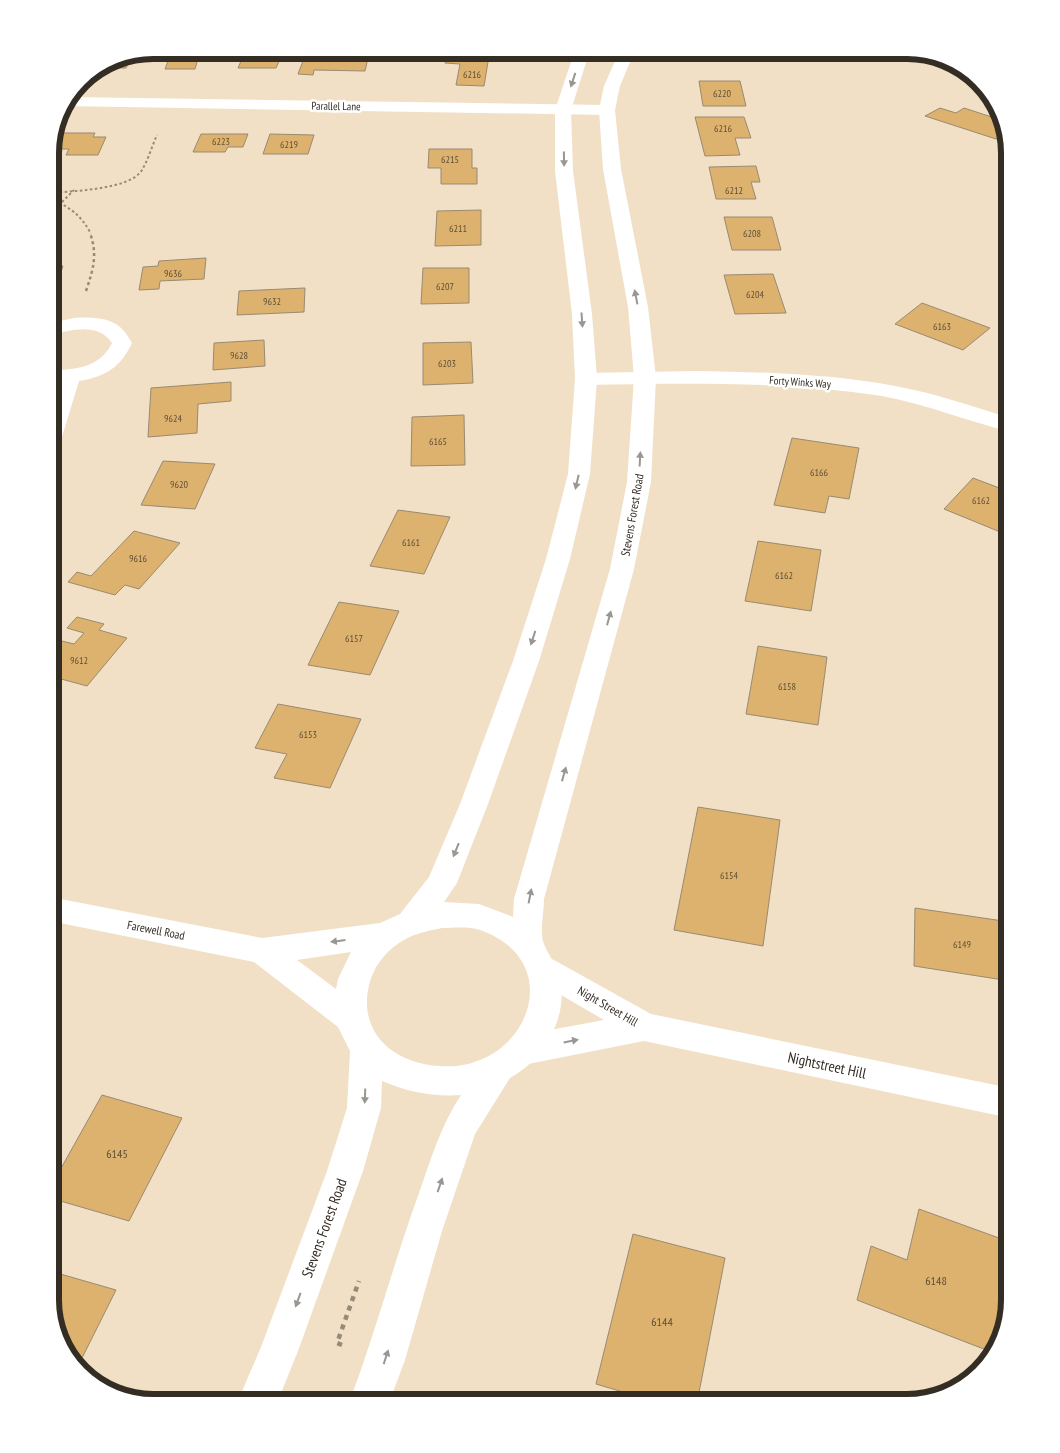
<svg xmlns="http://www.w3.org/2000/svg" width="1060" height="1453" viewBox="0 0 1060 1453" font-family="'PT Sans Narrow',sans-serif">
<style>
.building{fill:#dcb26e;stroke:#998a72}
.lines{fill:none;stroke-linecap:round;stroke-linejoin:round}
.path-far2{stroke:#968a78;stroke-width:2;stroke-dasharray:2.5 2.5;stroke-linecap:butt}
.path-far1{stroke:#968a78;stroke-width:2.5;stroke-dasharray:3 3;stroke-linecap:butt}
.path{stroke:#968a78;stroke-width:4.5;stroke-dasharray:5 5;stroke-linecap:butt}
.minor{fill:#fff;fill-rule:evenodd}
.tertiary{fill:#fff;fill-rule:evenodd}
.oneway{fill:#9a9692}
.labels{text-anchor:middle;dominant-baseline:central;stroke-width:5;stroke-linejoin:round;paint-order:stroke}
.number-label{font-size:10px;fill:#5e4e36}
.far-street-label{font-size:11px;fill:#342d24;stroke:#fff}
.street-label{font-size:12px;fill:#342d24;stroke:#fff}
.near-number-label{font-size:12px;fill:#5e4e36}
.near-street-label{font-size:15px;fill:#342d24;stroke:#fff}
.rim{fill:none;stroke:#342d24;stroke-width:6}
</style>
<rect width="100%" height="100%" fill="#f1e0c6"/>
<g class="building">
<path d="M318 50 362 51 360 58H368L365 71 314 70 313 75 298 74 303 61H315Z"/>
<path d="M448 50H490L484 86 456 85 460 64 445 63Z"/>
<path d="M709 50H755V52H738L739 60 710 59Z"/>
<path d="M200 52 195 69H165L171 53Z"/>
<path d="M133 54 126 68H97L114 58Z"/>
<path d="M244 54 282 55 276 68H238Z"/>
<path d="M699 81H740L746 106H703Z"/>
<path d="M940 108 956 113 964 108 1001 120 1005 134 996 139 925 116Z"/>
<path d="M695 117H744L751 138H735L740 155 705 156Z"/>
<path d="M61 133H95L93 137H106L98 155H66L69 149H53Z"/>
<path d="M201 134H248L243 147H228L225 152H193Z"/>
<path d="M270 134 314 135 308 154H263Z"/>
<path d="M429 149H472V168H477V184H441V168H428Z"/>
<path d="M756 166 760 182H751L756 199H716L709 167Z"/>
<path d="M481 210V245L435 246 437 211Z"/>
<path d="M724 217H772L781 250H732Z"/>
<path d="M206 258 204 279 160 281 159 289 139 290 143 267 158 266 159 261Z"/>
<path d="M50 266H63L56 287H50Z"/>
<path d="M423 268H469V303L421 304Z"/>
<path d="M773 274 786 313 735 314 724 275Z"/>
<path d="M305 288 304 312 237 315 239 291Z"/>
<path d="M922 303 990 328 963 350 895 324Z"/>
<path d="M264 340 265 366 213 370 214 343Z"/>
<path d="M471 342 473 383 423 385V343Z"/>
<path d="M231 382V401L198 404 197 433 148 437 151 388Z"/>
<path d="M464 415 465 465 411 466 412 417Z"/>
<path d="M792 438 859 448 849 499 829 496 825 513 774 505Z"/>
<path d="M163 461 215 464 195 509 141 505Z"/>
<path d="M973 478 1010 492V536L944 509Z"/>
<path d="M398 510 450 517 424 574 370 566Z"/>
<path d="M134 531 180 543 139 589 125 585 115 595 68 582 77 572 91 576Z"/>
<path d="M758 541 821 550 811 611 745 601Z"/>
<path d="M339 602 399 611 370 675 308 665Z"/>
<path d="M77 617 104 624 99 630 127 638 87 686 50 676V638L74 644 84 633 67 628Z"/>
<path d="M758 646 827 657 818 725 746 714Z"/>
<path d="M278 704 361 719 330 788 274 778 287 754 255 748Z"/>
<path d="M698 807 780 820 763 946 674 930Z"/>
<path d="M915 908 1010 922V981L914 966Z"/>
<path d="M102 1095 182 1118 129 1221 50 1198V1188Z"/>
<path d="M919 1209 1010 1242V1300L994 1353 857 1300 871 1246 907 1260Z"/>
<path d="M633 1234 725 1258 697 1403H660L596 1384Z"/>
<path d="M50 1271 116 1290 78 1366 64 1352 50 1300Z"/>
</g>
<g class="lines">
<g class="path-far2">
<path d="M50 193C71 191 130 190 142 170 148 160 152 146 157 135"/>
<path d="M50 199C69 206 82 216 91 234"/>
<path d="M62 202 74 190"/>
</g>
<path class="path-far1" d="M86 291C93 270 98 255 90 233"/>
<path class="path" d="M342 1345 337 1343 359 1281"/>
<g class="minor">
<path d="M68 97 607 105 613 107 615 110 613 113 607 115 62 106Z"/>
<path d="M74 318C88 317 108 317 120 327 125 331 129 338 132 343 121 367 105 377 79 381L61 440 58 445 50 447V409L58 382H50V370C75 370 100 368 112 343 98 322 71 330 50 335V323Z"/>
<path d="M697 371C763 372 830 374 895 386 934 393 972 406 1010 418V432C967 421 926 404 882 396 784 381 685 383 586 385L579 383 575 379 579 375 586 373Z"/>
<path d="M543 956 554 960 651 1014 1010 1088V1118L644 1041 523 1065 511 1060 506 1050 511 1040 523 1035 604 1020 532 978 527 969 532 960Z"/>
</g>
<path class="tertiary" d="M575 50H590L571 110 573 171 592 314 597 379 590 474 570 559 539 661 488 804 457 883 444 902 479 904 513 917 514 899 610 569 627 482 634 378 628 307 603 169 599 110 604 86 620 50H635L620 86 615 110 621 169 648 307 656 378 651 482 634 569 544 899C544 912 540 929 543 941 545 950 556 964 559 975 570 1015 545 1059 510 1078L475 1134 442 1231 405 1360 389 1403H349C375 1334 394 1262 419 1193 431 1159 441 1125 461 1095 433 1097 408 1092 382 1081L381 1108 363 1171 298 1351 277 1403H237L261 1347 327 1171 347 1108 350 1051 338 1027 254 962 50 921V897L262 938 380 923 400 914 429 877 460 804 513 661 546 559 568 474 575 379 572 314 555 171V110ZM442 928C454 928 468 926 480 930 571 962 526 1073 439 1066 393 1063 358 1033 369 985 373 968 385 952 399 943 412 934 427 931 442 928ZM351 952 338 979 336 989 297 960Z"/>
</g>
<defs><path id="oneway-solid" d="M-6-.8H1V-3.2L6.5 0L1 3.2V.8H-6Z" transform="scale(1.25)"/></defs>
<g class="oneway">
<use href="#oneway-solid" transform="translate(573 80) rotate(108)"/>
<use href="#oneway-solid" transform="translate(564 159) rotate(89)"/>
<use href="#oneway-solid" transform="translate(636 297) rotate(-101)"/>
<use href="#oneway-solid" transform="translate(582 320) rotate(86)"/>
<use href="#oneway-solid" transform="translate(640 459) rotate(-87)"/>
<use href="#oneway-solid" transform="translate(577 482) rotate(103)"/>
<use href="#oneway-solid" transform="translate(609 618) rotate(-75)"/>
<use href="#oneway-solid" transform="translate(533 638) rotate(108)"/>
<use href="#oneway-solid" transform="translate(564 774) rotate(-74)"/>
<use href="#oneway-solid" transform="translate(456 850) rotate(112)"/>
<use href="#oneway-solid" transform="translate(530 896) rotate(-79)"/>
<use href="#oneway-solid" transform="translate(338 941) rotate(173)"/>
<use href="#oneway-solid" transform="translate(571 1041) rotate(-11)"/>
<use href="#oneway-solid" transform="translate(365 1096) rotate(92)"/>
<use href="#oneway-solid" transform="translate(440 1185) rotate(-71)"/>
<use href="#oneway-solid" transform="translate(298 1300) rotate(110)"/>
<use href="#oneway-solid" transform="translate(386 1357) rotate(-72)"/>
</g>
<g class="labels">
<g class="number-label">
<text x="472" y="74">6216</text>
<text x="722" y="93">6220</text>
<text x="723" y="128">6216</text>
<text x="221" y="141">6223</text>
<text x="289" y="144">6219</text>
<text x="450" y="159">6215</text>
<text x="734" y="190">6212</text>
<text x="458" y="228">6211</text>
<text x="752" y="233">6208</text>
<text x="173" y="273">9636</text>
<text x="445" y="286">6207</text>
<text x="755" y="294">6204</text>
<text x="272" y="301">9632</text>
<text x="942" y="326">6163</text>
<text x="239" y="355">9628</text>
<text x="447" y="363">6203</text>
<text x="173" y="418">9624</text>
<text x="438" y="441">6165</text>
<text x="819" y="472">6166</text>
<text x="179" y="484">9620</text>
<text x="981" y="500">6162</text>
<text x="411" y="542">6161</text>
<text x="138" y="558">9616</text>
<text x="784" y="575">6162</text>
<text x="354" y="638">6157</text>
<text x="79" y="660">9612</text>
<text x="787" y="686">6158</text>
<text x="308" y="734">6153</text>
<text x="729" y="875">6154</text>
<text x="962" y="944">6149</text>
</g>
<g class="far-street-label">
<text transform="translate(336 106) rotate(1)">Parallel Lane</text>
<text transform="translate(800 382) rotate(4)">Forty Winks Way</text>
</g>
<g class="street-label">
<text transform="translate(632 515) rotate(-80)">Stevens Forest Road</text>
<text transform="translate(156 930) rotate(11)">Farewell Road</text>
<text transform="translate(608 1006) rotate(30)">Night Street Hill</text>
</g>
<g class="near-number-label">
<text x="117" y="1153">6145</text>
<text x="936" y="1280">6148</text>
<text x="662" y="1321">6144</text>
</g>
<g class="near-street-label">
<text transform="translate(827 1065) rotate(12)">Nightstreet Hill</text>
<text transform="translate(324 1228) rotate(-70)">Stevens Forest Road</text>
</g>
</g>
<path d="M0 0H1060V1453H0ZM153 59H907A94 94 0 0 1 1001 153V1300A94 94 0 0 1 907 1394H153A94 94 0 0 1 59 1300V153A94 94 0 0 1 153 59Z" fill="#fff" fill-rule="evenodd"/>
<path class="rim" d="M153 59H907A94 94 0 0 1 1001 153V1300A94 94 0 0 1 907 1394H153A94 94 0 0 1 59 1300V153A94 94 0 0 1 153 59Z"/>
</svg>
